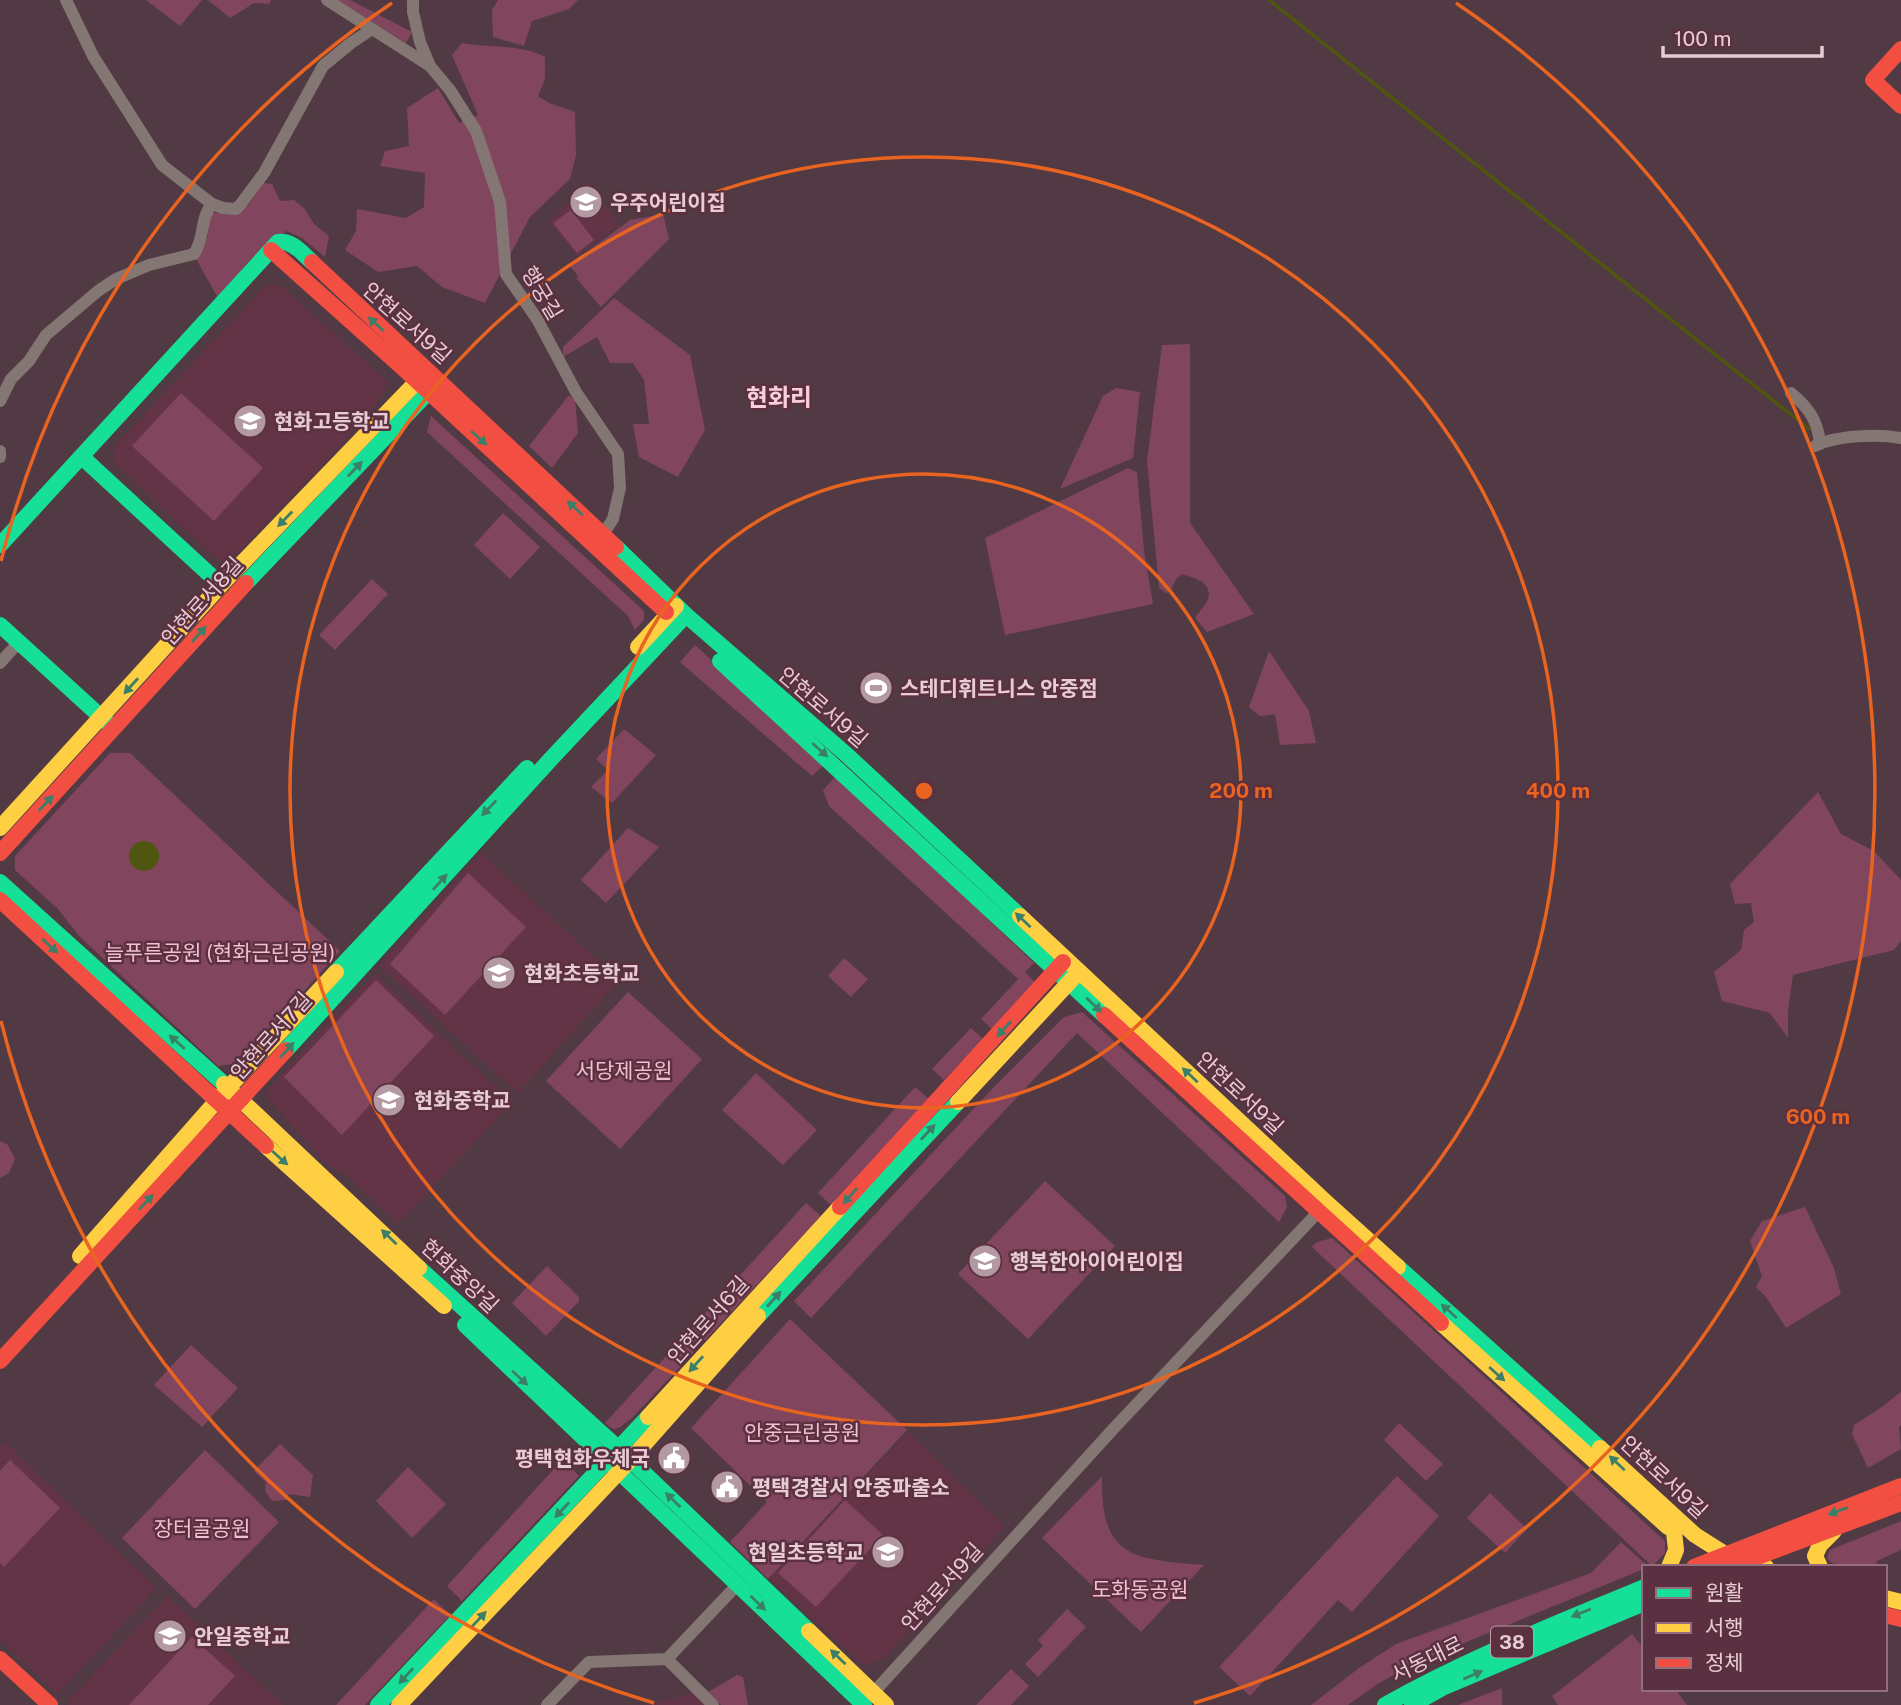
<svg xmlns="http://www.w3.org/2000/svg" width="1901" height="1705" viewBox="0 0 1901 1705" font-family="'Public Sans','Noto Sans KR',sans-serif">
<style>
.built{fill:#633446}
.green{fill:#81465d}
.water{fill:#50550f}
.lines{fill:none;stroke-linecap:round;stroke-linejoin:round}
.stream{stroke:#50550f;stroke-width:3.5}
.street{stroke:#847672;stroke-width:12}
.fast{stroke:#16e098;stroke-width:16}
.slow{stroke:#ffcf43;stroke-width:16}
.jam{stroke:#f24e42;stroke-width:16}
.oneway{fill:#3c7f68}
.ring{fill:none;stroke:#e86420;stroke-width:3.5}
.labels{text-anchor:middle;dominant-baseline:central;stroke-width:5;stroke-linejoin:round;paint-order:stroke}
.shield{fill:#5b3040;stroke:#be9da8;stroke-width:2}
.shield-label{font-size:19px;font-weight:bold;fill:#e8ccd5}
.poi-label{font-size:21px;font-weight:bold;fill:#e8ccd5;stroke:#5b3040;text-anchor:start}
.street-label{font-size:21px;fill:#e8ccd5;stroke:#5b3040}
.park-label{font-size:21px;fill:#f0bfd0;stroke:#5b3040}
.quarter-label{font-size:24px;font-weight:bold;fill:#facedd;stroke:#5b3040}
.centre{fill:#e86420;stroke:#5b3040;stroke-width:3.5}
.ring-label{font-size:21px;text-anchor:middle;font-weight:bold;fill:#e86420;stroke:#5b3040;stroke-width:5;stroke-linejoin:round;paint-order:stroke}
</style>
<rect width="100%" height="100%" fill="#513a43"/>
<g class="built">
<path d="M589 182 619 225 577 256 549 222Z"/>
<path d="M266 285 281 286 388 382 384 394 338 448 232 558 223 561 212 555 115 463 113 448Z"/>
<path d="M481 853 619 980 518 1093 379 966Z"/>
<path d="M375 974 512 1102 398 1224 347 1175 328 1165 267 1098 269 1088Z"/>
<path d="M908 1432 1005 1526 882 1661 863 1665 769 1578Z"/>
<path d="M5 1442 156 1588 58 1694 0 1640V1447Z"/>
<path d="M168 1596 253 1677 283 1705H70L67 1702Z"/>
<path d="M693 1692 706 1705H643L671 1699Z"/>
</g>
<g class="green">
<path d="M146 0H202L180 26Z"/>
<path d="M208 0H271L269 4 254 3 230 18Z"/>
<path d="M338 0H350L412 32 406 43Z"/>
<path d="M498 0H578L569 9 532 21 524 46 493 37 492 10Z"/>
<path d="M462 43C490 48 519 44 545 57V79L538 96 549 103 575 112 576 155 570 179 530 217 485 303 442 287 417 266 378 272 345 250 356 231 357 209 406 218 424 207 425 173 380 166 385 151 409 146 407 108 438 88 459 123 478 115 452 55Z"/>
<path d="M264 183 272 184 280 201 294 200 305 209 314 224 329 236 325 257 302 238 287 231C258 247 239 273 218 298L196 259 208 236 210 213C246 214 244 211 264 183Z"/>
<path d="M571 210 594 240 577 253 553 223Z"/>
<path d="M663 214 669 239 601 307 576 278 578 276 569 265 630 220Z"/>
<path d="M614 298 690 355 705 430 678 477 639 457 633 424H649L644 380 633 363H610L597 337 563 357V347Z"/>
<path d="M1190 344V523L1254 614 1207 632 1195 618C1199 611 1206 605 1208 599 1213 582 1194 578 1182 574L1176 579 1170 592 1165 593 1159 587 1147 461 1162 345Z"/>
<path d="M1116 388 1140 392 1133 458 1060 489 1103 396Z"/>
<path d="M181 393 263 468 214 521 132 446Z"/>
<path d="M569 395 575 400 578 433 552 468 529 446Z"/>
<path d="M431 416 644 611V620L635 630 628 616 427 432Z"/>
<path d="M1128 468 1137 472 1144 550 1153 604 1005 635 985 538Z"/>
<path d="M503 513 540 547 510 579 474 545Z"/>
<path d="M372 579 388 594 335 650 319 635Z"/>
<path d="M695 645 825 764 812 776 680 662Z"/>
<path d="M1269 651 1309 711 1316 743 1280 745 1275 714 1260 716 1249 707Z"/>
<path d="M624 729 656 755 612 803 591 787 608 770 596 759Z"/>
<path d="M110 753H130L340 951 288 1009 232 1064 218 1066 79 936 58 909 15 870V856Z"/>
<path d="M837 775 1034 963 1025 972 1036 983 993 1030 981 1019 1021 976 1018 979 829 806 823 790Z"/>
<path d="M1818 792 1841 834 1874 851 1901 880V941L1894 950 1793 975 1788 1012V1038L1770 1013 1722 1001 1714 972 1741 950 1744 930 1754 922 1751 903 1735 904 1730 884Z"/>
<path d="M628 828 659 847 606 903 581 880Z"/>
<path d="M468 873 526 927 445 1015 390 964Z"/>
<path d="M844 958 868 979 851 997 828 976Z"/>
<path d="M376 980 434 1036 342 1135 284 1077Z"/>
<path d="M628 992 702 1059 620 1149 546 1081Z"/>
<path d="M1082 1012 1285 1196 1287 1207 1279 1222 1077 1033 811 1318 794 1301 993 1088 1064 1017Z"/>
<path d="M971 1028 983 1039 944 1080 932 1069Z"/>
<path d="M756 1073 817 1130 783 1165 722 1110Z"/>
<path d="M915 1087 929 1099 832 1206 818 1193Z"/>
<path d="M0 1141 8 1145 15 1159 9 1173 0 1178Z"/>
<path d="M1045 1181 1115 1246 1028 1339 958 1274Z"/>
<path d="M806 1203 821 1216 633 1417 619 1428 613 1429 605 1423Z"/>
<path d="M1805 1207 1834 1268 1841 1294 1786 1328 1766 1297 1756 1287 1762 1276 1750 1241 1762 1221Z"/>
<path d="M1332 1238 1665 1541V1553L1652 1566 1312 1247 1317 1242Z"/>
<path d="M547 1266 579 1297V1301L546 1336 512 1303Z"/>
<path d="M790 1319 907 1430 768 1579 730 1542 767 1502 691 1428Z"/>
<path d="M191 1345 238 1388 202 1427 154 1385Z"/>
<path d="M1901 1392V1425L1899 1427 1901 1449 1868 1468 1852 1434 1854 1425 1879 1409Z"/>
<path d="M1399 1423 1443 1464 1426 1481 1384 1440Z"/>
<path d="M280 1444 313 1475 310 1497 289 1494 286 1500 272 1501 265 1491 266 1482 254 1471Z"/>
<path d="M205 1450 279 1522 195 1609 122 1538Z"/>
<path d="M563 1459 579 1476 462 1601 447 1586Z"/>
<path d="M10 1460 60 1508 4 1567 0 1563V1471Z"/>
<path d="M408 1467 446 1504 412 1538 376 1501Z"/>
<path d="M1102 1476C1100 1559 1134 1559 1204 1565L1141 1632 1042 1538Z"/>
<path d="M1397 1476 1439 1516 1352 1612 1338 1600 1250 1696 1219 1667Z"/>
<path d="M1490 1493 1527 1529 1505 1553 1467 1518Z"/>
<path d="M845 1500 883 1535 816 1607 778 1573Z"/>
<path d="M1901 1521V1550L1877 1561 1876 1567C1860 1567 1838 1572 1827 1558L1830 1550Z"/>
<path d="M1621 1542 1649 1567H1644V1569L1413 1664 1376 1685 1348 1705H1311L1359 1668 1396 1644 1591 1573Z"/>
<path d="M434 1599 450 1615 365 1705H336Z"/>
<path d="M1067 1609 1086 1627 1038 1677 1025 1664 1043 1646 1038 1640Z"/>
<path d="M1632 1634 1644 1649V1689H1675L1687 1705H1558L1552 1696Z"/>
<path d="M192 1637 235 1676 208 1705H129Z"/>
<path d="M1011 1669 1029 1686 1011 1705H976Z"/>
<path d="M737 1675 743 1677 748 1705H721L708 1692Z"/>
<path d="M1502 1688V1705H1458Z"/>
</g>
<circle class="water" cx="144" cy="856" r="15"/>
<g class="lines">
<path class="stream" d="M1269 0 1809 429"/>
<g class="street">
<path d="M66 0 93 56 162 165 212 204 223 208 236 209 240 205 264 173 323 66 351 43 372 29"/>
<path d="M327 0 430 66"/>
<path d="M413 0V12L420 42 430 66 450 90 476 131 500 202 506 274 537 319 576 392 618 454 620 488 613 519 600 539"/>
<path d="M1791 393C1809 408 1818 421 1820 444"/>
<path d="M0 401 11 379 29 361 46 335 98 291 116 279 149 265 194 254C205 238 200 218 212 204"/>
<path d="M1815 446C1836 435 1878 434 1901 438"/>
<path d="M0 451V457"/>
<path d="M0 663 19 642"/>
<path d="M667 1659 713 1705"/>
<path d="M874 1692 1115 1427 1322 1208"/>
<path d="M547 1705 589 1662 667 1659 738 1584"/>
</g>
<g class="fast">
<path d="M82 457 221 585"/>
<path d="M0 545 278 242C292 240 302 253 312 262"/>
<path d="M616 547 686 615 847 755 1020 916"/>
<path d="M246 583 436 384"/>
<path d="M0 625 111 726"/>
<path d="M720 661 1104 1015"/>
<path d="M0 882 224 1084"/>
<path d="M336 972 527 768"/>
<path d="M286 1050 549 761 686 615"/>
<path d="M1398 1267 1600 1448"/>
<path d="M419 1268 619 1449 809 1631"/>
<path d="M758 1316 958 1102"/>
<path d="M465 1325 864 1705"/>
<path d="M378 1705 648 1417"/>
<path d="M1385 1705C1468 1658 1556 1624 1644 1587"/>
<path d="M1412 1705 1444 1687 1644 1603"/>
</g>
<g class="slow">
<path d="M638 647 676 606"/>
<path d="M0 828 221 585 425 373"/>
<path d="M1020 916 1327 1203 1398 1267"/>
<path d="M224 1084 419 1268"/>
<path d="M958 1102 1076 975"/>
<path d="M266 1146 444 1306"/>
<path d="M80 1256 228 1088 336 972"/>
<path d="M1441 1323 1668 1527"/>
<path d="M648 1417 840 1207"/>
<path d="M1600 1448 1695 1535 1725 1554 1766 1567"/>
<path d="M1669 1567 1676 1550 1674 1532"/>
<path d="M1820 1567 1815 1556 1820 1545 1834 1531"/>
<path d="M1885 1598 1901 1602"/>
<path d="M809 1631 886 1705"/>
<path d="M399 1705 633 1457 758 1316"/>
</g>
<g class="jam">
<path d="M1901 49 1873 80 1901 106"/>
<path d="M271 250 403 368 666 612"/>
<path d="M312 262 616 547"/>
<path d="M0 853 246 583"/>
<path d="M0 900 266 1146"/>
<path d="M1104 1015 1441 1323"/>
<path d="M840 1207 1063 962"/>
<path d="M0 1361 286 1050"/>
<path d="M1694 1567 1901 1486"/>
<path d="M1731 1567 1901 1503"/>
<path d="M1885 1615 1901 1619"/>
<path d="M0 1659 50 1705"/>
</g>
</g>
<defs><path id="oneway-solid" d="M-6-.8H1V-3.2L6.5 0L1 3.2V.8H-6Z" transform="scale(1.75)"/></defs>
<g class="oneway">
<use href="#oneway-solid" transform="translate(376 324) rotate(-138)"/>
<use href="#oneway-solid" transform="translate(479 438) rotate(42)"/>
<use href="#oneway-solid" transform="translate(355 469) rotate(-46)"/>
<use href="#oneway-solid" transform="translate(575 508) rotate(-137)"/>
<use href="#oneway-solid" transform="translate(285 519) rotate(134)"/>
<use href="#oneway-solid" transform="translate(199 634) rotate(-48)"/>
<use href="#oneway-solid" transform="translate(131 686) rotate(132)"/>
<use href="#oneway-solid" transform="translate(820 750) rotate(42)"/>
<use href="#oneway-solid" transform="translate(46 803) rotate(-47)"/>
<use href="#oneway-solid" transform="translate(489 808) rotate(134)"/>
<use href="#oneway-solid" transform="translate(440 882) rotate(-48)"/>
<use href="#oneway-solid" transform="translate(1023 920) rotate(-137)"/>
<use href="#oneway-solid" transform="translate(50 946) rotate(43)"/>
<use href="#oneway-solid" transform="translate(1094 1005) rotate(43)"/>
<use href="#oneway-solid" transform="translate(1004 1029) rotate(132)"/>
<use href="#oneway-solid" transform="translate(177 1042) rotate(-138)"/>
<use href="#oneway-solid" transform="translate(287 1050) rotate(-48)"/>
<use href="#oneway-solid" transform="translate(1190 1075) rotate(-137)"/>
<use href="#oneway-solid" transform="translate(928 1132) rotate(-47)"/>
<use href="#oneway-solid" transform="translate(280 1158) rotate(42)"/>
<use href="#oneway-solid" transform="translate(850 1196) rotate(132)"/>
<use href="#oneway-solid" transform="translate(146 1202) rotate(-47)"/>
<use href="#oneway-solid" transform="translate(389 1237) rotate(-136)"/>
<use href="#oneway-solid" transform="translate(774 1299) rotate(-48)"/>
<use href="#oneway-solid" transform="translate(1449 1311) rotate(-138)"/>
<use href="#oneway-solid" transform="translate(696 1364) rotate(132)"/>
<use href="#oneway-solid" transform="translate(1497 1374) rotate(42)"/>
<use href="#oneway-solid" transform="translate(520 1378) rotate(43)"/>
<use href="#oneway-solid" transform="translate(1617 1463) rotate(-137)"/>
<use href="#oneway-solid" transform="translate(673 1500) rotate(-136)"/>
<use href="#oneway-solid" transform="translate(562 1510) rotate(133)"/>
<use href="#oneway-solid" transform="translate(1838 1511) rotate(160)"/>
<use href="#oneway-solid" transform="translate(758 1603) rotate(44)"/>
<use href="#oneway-solid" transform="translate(1581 1613) rotate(158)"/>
<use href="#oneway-solid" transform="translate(479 1619) rotate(-47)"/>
<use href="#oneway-solid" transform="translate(838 1657) rotate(-136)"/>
<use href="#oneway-solid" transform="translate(1473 1675) rotate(-23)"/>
<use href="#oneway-solid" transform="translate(406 1676) rotate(133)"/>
</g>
<g class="ring">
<circle cx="924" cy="791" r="317"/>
<circle cx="924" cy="791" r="634"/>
<path d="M654 1703A951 951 0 0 1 1 1021M1 561A951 951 0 0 1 392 3M1456 3A951 951 0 0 1 1194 1703"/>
</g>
<defs>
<symbol id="school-disc" viewBox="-11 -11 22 22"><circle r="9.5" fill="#b399a2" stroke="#5b3040"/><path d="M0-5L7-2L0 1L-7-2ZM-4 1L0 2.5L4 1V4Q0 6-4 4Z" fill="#fff"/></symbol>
<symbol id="stadium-disc" viewBox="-11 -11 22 22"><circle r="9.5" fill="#b399a2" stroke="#5b3040"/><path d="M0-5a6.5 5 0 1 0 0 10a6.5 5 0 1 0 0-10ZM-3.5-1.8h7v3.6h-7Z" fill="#fff"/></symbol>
<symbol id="civic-disc" viewBox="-11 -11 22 22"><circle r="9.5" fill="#b399a2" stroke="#5b3040"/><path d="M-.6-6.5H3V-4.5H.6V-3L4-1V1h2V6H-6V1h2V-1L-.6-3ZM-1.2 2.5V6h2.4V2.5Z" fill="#fff"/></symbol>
</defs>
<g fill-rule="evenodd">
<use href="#school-disc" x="567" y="183" width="38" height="38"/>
<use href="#school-disc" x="231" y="402" width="38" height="38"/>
<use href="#stadium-disc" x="857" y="669" width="38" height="38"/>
<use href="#school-disc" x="480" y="954" width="38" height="38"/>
<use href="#school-disc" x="370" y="1081" width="38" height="38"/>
<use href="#school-disc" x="966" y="1242" width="38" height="38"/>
<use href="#civic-disc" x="655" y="1439" width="38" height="38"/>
<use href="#civic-disc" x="708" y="1468" width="38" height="38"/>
<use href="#school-disc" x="869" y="1533" width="38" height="38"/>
<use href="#school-disc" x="151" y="1617" width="38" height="38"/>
</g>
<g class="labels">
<rect class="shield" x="1491" y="1626.5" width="42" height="31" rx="5"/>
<g class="shield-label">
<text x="1512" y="1642">38</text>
</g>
<g class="poi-label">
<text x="610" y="202">우주어린이집</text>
<text x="274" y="421">현화고등학교</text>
<text x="900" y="688">스테디휘트니스 안중점</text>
<text x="524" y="973">현화초등학교</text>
<text x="414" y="1100">현화중학교</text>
<text x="1010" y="1261">행복한아이어린이집</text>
<text x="650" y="1458" text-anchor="end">평택현화우체국</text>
<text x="752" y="1487">평택경찰서 안중파출소</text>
<text x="864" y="1552" text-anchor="end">현일초등학교</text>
<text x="194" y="1636">안일중학교</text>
</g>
<g class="street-label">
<text transform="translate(542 293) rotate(59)">행궁길</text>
<text transform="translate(407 323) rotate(42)">안현로서9길</text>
<text transform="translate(202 601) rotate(-48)">안현로서8길</text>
<text transform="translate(823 707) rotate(41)">안현로서9길</text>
<text transform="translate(271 1036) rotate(-48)">안현로서7길</text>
<text transform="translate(1240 1093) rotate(43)">안현로서9길</text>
<text transform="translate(460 1276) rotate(43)">현화중앙길</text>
<text transform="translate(708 1320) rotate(-48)">안현로서6길</text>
<text transform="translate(1664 1477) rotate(43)">안현로서9길</text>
<text transform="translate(942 1587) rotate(-48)">안현로서9길</text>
<text transform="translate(1427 1659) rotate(-26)">서동대로</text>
</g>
<g class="park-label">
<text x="220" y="952">늘푸른공원 (현화근린공원)</text>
<text x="624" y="1070">서당제공원</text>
<text x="802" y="1432">안중근린공원</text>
<text x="202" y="1528">장터골공원</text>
<text x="1140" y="1589">도화동공원</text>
</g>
<g class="quarter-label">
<text x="779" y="397">현화리</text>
</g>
</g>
<circle cx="924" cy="791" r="10" class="centre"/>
<g class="ring-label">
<text x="1241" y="798">200 m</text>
<text x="1558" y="798">400 m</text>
<text x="1818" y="1124">600 m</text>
</g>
<rect x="1642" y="1565" width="245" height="126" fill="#5b3040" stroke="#936e7c" stroke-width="2"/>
<rect x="1656" y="1588" width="35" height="10" fill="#16e098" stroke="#936e7c" stroke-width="2"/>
<text x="1705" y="1600" font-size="21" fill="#e8ccd5">원활</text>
<rect x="1656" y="1623" width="35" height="10" fill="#ffcf43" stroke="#936e7c" stroke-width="2"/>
<text x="1705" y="1635" font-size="21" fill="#e8ccd5">서행</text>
<rect x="1656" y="1658" width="35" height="10" fill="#f24e42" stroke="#936e7c" stroke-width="2"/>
<text x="1705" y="1670" font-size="21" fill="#e8ccd5">정체</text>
<path d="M1663 46v10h159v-10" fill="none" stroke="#e8ccd5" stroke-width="3.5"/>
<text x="1674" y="46" font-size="21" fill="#e8ccd5" stroke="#5b3040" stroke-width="5" paint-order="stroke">100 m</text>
</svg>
